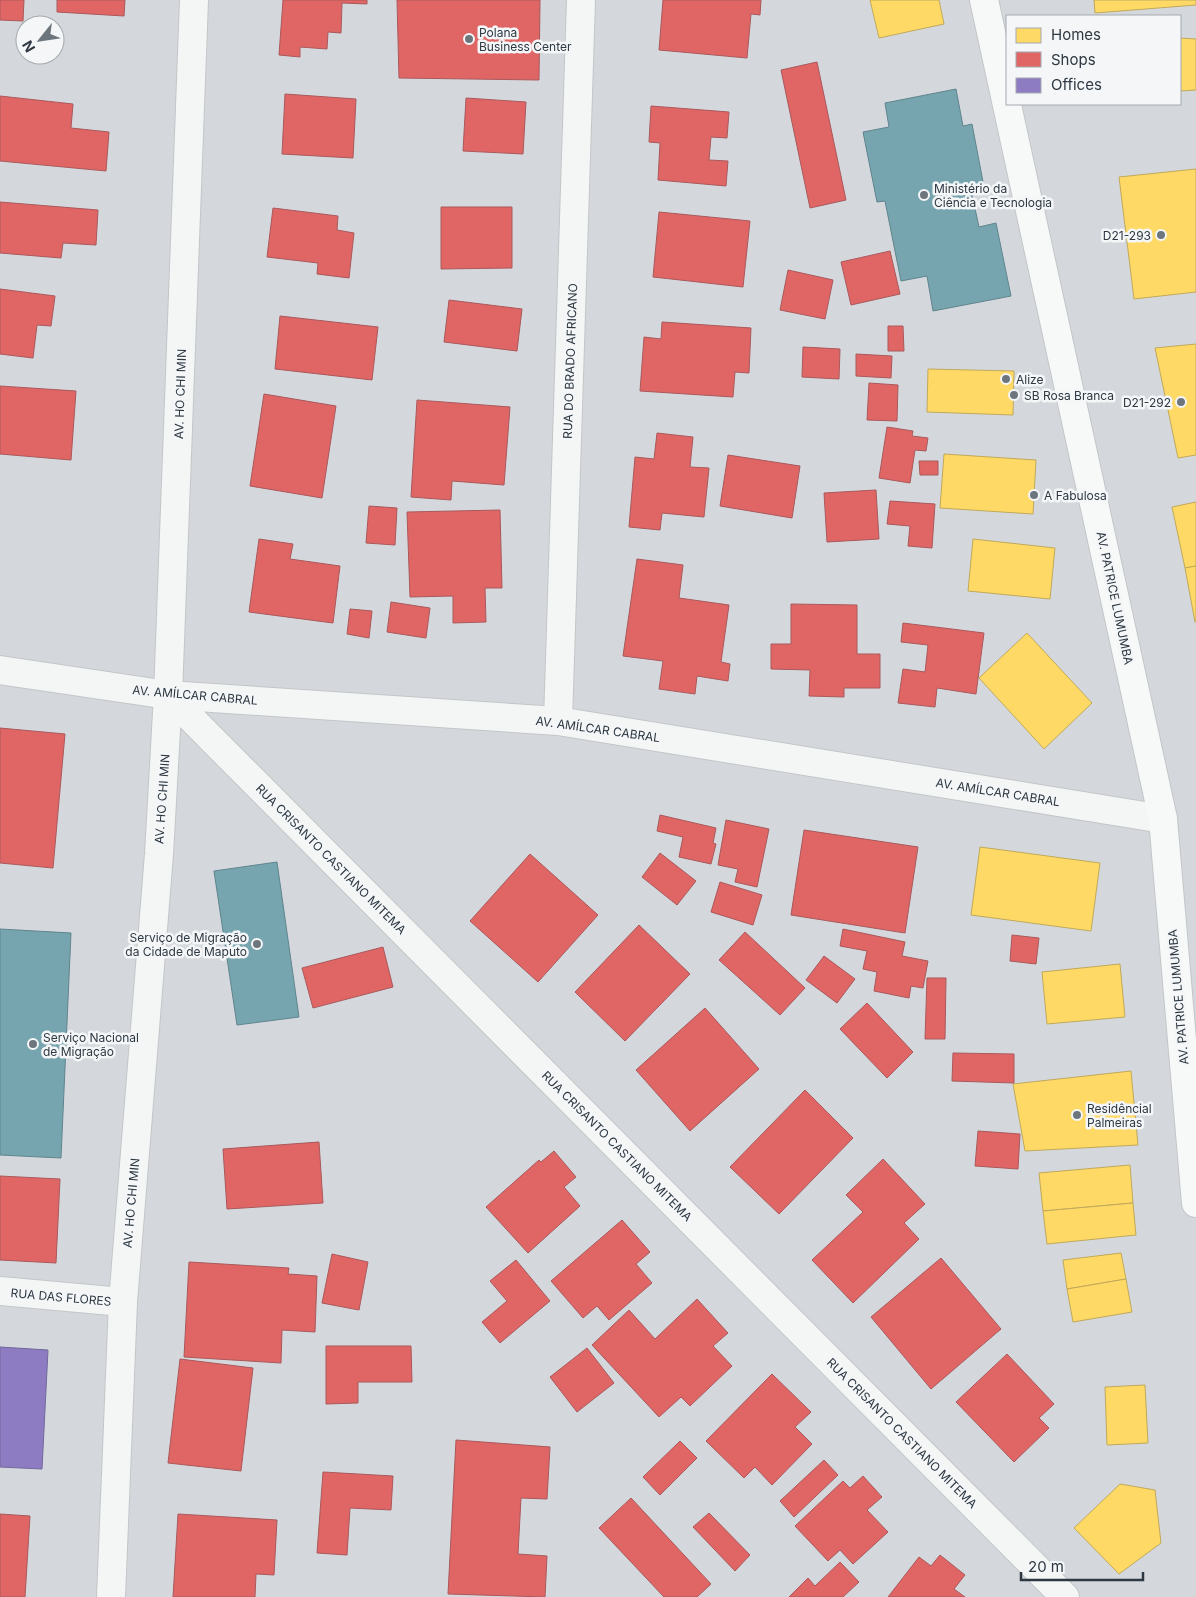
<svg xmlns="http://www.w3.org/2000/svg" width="1196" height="1597" viewBox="0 0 1196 1597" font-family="Inter,sans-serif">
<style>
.built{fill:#d4d8dc;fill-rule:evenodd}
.homes{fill:#ffd966;stroke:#c0a95b}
.shops{fill:#e06666;stroke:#aa585b}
.offices{fill:#8e7cc3;stroke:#71689c}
.public{fill:#76a5af;stroke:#60848e}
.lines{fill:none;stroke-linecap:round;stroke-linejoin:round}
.street-casing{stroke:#c3c6c8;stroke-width:30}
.secondary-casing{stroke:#c3c6c8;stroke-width:30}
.street{stroke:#f4f6f6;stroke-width:28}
.secondary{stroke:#f7f8f8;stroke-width:28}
.poi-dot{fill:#6d767d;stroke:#f4f6f8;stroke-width:2}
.labels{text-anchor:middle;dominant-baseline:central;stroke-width:5;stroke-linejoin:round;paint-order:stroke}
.poi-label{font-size:12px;fill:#2d3842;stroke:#f4f6f8;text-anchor:start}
.street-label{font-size:12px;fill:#2d3842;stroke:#f4f6f8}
</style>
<rect width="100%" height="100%" fill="#e5e8ea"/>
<path class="built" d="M0 0H1196V1597H0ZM1007 16H1180V104H1007ZM25 25H55V55H25Z"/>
<g class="homes">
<path d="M870 0H939L944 24 879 38Z"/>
<path d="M1094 0H1196V5L1095 13Z"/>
<path d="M1180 38 1196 39V90L1180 91Z"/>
<path d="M1196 169V292L1134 299 1119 177Z"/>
<path d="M1196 344V455L1178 458 1155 348Z"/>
<path d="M928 369 1014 371 1013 415 927 412Z"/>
<path d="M944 454 1036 460 1033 514 940 508Z"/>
<path d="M1196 502V566L1185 568 1172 507Z"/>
<path d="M973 539 1055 548 1050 599 968 591Z"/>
<path d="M1196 566V622H1195L1185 568Z"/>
<path d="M1027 633 1092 703 1044 749 979 678Z"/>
<path d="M980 847 1100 863 1091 931 971 915Z"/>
<path d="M1120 964 1125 1017 1047 1024 1042 972Z"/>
<path d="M1131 1071 1138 1145 1025 1151 1013 1084Z"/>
<path d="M1130 1165 1133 1203 1043 1211 1039 1173Z"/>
<path d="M1133 1203 1136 1235 1047 1244 1043 1211Z"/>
<path d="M1121 1253 1126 1279 1067 1289 1063 1260Z"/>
<path d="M1126 1279 1132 1312 1073 1322 1067 1289Z"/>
<path d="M1145 1385 1148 1443 1107 1445 1105 1387Z"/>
<path d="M1120 1484 1155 1490 1161 1543 1119 1574 1074 1528Z"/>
</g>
<g class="shops">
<path d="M0 0H24L23 21 0 20Z"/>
<path d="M57 0H125L124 16 57 12Z"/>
<path d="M283 0H367V4L342 3 341 33 328 32 327 49 300 47V57L279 55Z"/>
<path d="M397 0H540L539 80 399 78Z"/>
<path d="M663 0H761L760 15 751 14 747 58 659 50Z"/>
<path d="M817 62 846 200 810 208 781 70Z"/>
<path d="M285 94 356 99 353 158 282 154Z"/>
<path d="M0 96 73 104 71 128 109 132 106 171 0 161Z"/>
<path d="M466 98 526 102 523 154 463 151Z"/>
<path d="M651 106 729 112 727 138 711 137 709 160 728 161 726 186 658 180 660 143 649 142Z"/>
<path d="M0 202 98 210 96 245 63 243 61 258 0 253Z"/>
<path d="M441 207H512V268L441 269Z"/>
<path d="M273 208 338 216 337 230 354 233 349 278 317 274 318 263 267 257Z"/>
<path d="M659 212 750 221 743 287 653 277Z"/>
<path d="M890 251 900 294 851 305 841 262Z"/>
<path d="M788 270 833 280 825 319 780 310Z"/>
<path d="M0 289 55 296 51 326 37 325 33 358 0 354Z"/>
<path d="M449 300 522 309 517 351 444 342Z"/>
<path d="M280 316 378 327 372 380 275 369Z"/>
<path d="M662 322 751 328 749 373 735 372 733 397 640 391 644 337 661 339Z"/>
<path d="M888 326H903L904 351H888Z"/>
<path d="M803 347 840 349 839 379 802 377Z"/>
<path d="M856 354 892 356 891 378 856 376Z"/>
<path d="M869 383 898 385 897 421 867 420Z"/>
<path d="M0 386 76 391 71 460 0 454Z"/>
<path d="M264 394 336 406 322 498 250 486Z"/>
<path d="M417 400 510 407 504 485 452 481 451 500 411 497Z"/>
<path d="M887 427 913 431 912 436 928 438 926 451 915 450 910 483 879 478Z"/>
<path d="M657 433 693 437 690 467 709 468 704 517 662 513 660 530 629 527 635 457 654 459Z"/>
<path d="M728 455 800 466 792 518 720 506Z"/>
<path d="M919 461H938V475H920Z"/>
<path d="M876 490 879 539 827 542 824 493Z"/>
<path d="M890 501 935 504 932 548 908 546 910 526 887 524Z"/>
<path d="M369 506 397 508 395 545 366 543Z"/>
<path d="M500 510 502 588H485L486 622 453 623V596L410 597 407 512Z"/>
<path d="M259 539 293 544 290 559 340 566 333 623 249 612Z"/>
<path d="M637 559 683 565 679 598 729 605 721 662 730 664 728 681 697 676 695 694 659 689 663 661 623 656Z"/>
<path d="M391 602 430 608 426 638 387 632Z"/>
<path d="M791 604 857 605V654H880V688H844V697L809 696 810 670 771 669V644H791Z"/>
<path d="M350 609 372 611 369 638 347 634Z"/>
<path d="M903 623 984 633 976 694 937 688 935 707 898 703 903 669 925 672 928 645 901 642Z"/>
<path d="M0 728 65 734 53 868 0 863Z"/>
<path d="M660 815 716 828 713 843 716 844 711 864 679 857 683 837 657 831Z"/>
<path d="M726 820 769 829 757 887 735 882 738 869 718 865Z"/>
<path d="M804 830 918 847 905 933 791 915Z"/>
<path d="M660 853 696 881 677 905 642 877Z"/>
<path d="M530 854 598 915 538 982 470 921Z"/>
<path d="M720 882 762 895 753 925 711 912Z"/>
<path d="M639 925 690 974 625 1041 575 992Z"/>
<path d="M843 929 905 942 902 956 928 961 923 988 911 986 909 998 874 991 877 972 863 969 867 951 840 946Z"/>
<path d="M745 932 805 988 780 1015 719 960Z"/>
<path d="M1012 935 1039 938 1036 964 1010 961Z"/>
<path d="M383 947 393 987 313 1008 302 968Z"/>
<path d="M824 956 855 979 837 1003 806 980Z"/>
<path d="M927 978H946L945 1039H925Z"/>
<path d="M867 1003 913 1052 887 1078 840 1029Z"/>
<path d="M705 1008 759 1069 690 1131 636 1070Z"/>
<path d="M953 1053 1014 1054V1083L952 1081Z"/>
<path d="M805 1090 853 1138 779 1214 730 1167Z"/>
<path d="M978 1131 1020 1134 1018 1169 975 1166Z"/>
<path d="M319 1142 323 1203 227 1209 223 1149Z"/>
<path d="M554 1151 576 1177 564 1187 580 1206 528 1253 486 1207 539 1160 541 1162Z"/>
<path d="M883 1159 925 1204 904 1223 919 1239 853 1303 812 1260 863 1212 846 1195Z"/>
<path d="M0 1176 60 1179 56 1263 0 1260Z"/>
<path d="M622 1220 650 1252 636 1264 652 1283 609 1320 597 1306 583 1318 551 1281Z"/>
<path d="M332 1254 368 1262 359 1310 322 1303Z"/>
<path d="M941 1258 1001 1329 931 1389 871 1317Z"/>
<path d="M516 1260 550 1301 500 1343 482 1322 507 1301 490 1281Z"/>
<path d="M189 1262 289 1268 288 1274 317 1276 315 1332 282 1330 281 1363 184 1357Z"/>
<path d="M697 1299 728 1333 713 1346 732 1366 690 1406 681 1397 659 1417 592 1345 629 1310 655 1339Z"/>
<path d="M326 1346H411L412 1382H358V1403L326 1404Z"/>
<path d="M587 1348 614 1383 577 1412 550 1377Z"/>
<path d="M1007 1354 1054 1404 1039 1418 1049 1428 1014 1462 956 1402Z"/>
<path d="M180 1359 253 1368 241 1471 168 1463Z"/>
<path d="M772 1374 811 1412 795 1427 812 1444 772 1485 755 1467 744 1478 706 1441Z"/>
<path d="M456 1440 550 1447 547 1499 521 1498 518 1554 547 1556 545 1597 448 1594Z"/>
<path d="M680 1441 697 1458 660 1495 643 1477Z"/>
<path d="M824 1460 838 1475 794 1517 780 1501Z"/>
<path d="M323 1472 393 1476 391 1510 350 1508 347 1555 317 1553Z"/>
<path d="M863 1476 882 1497 867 1510 888 1532 853 1564 840 1550 828 1561 795 1526 843 1481 850 1488Z"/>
<path d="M631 1498 711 1584 697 1597H664L599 1528Z"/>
<path d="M709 1513 750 1555 735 1571 693 1527Z"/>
<path d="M0 1514 30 1516 25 1597H0Z"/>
<path d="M178 1514 277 1520 274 1575 256 1574 255 1597H173Z"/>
<path d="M940 1555 965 1575 954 1589 965 1597H888L919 1557 931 1566Z"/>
<path d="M840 1562 859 1582 843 1597H789L808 1578 815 1586Z"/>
</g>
<path class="offices" d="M0 1347 48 1350 42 1469 0 1467Z"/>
<g class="public">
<path d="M956 89 963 126 972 124 984 187 971 190 979 227 996 223 1011 296 933 311 927 276 901 281 885 201 877 202 863 132 889 127 885 103Z"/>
<path d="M277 862 299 1017 237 1025 214 871Z"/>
<path d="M0 929 71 933 61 1158 0 1155Z"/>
</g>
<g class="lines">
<defs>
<g id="street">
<path d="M0 670 168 695 558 721 1163 819"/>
<path d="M168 695 1065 1597"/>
<path d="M558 721 581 0"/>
<path d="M0 1291 123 1302"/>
<path d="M111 1597 123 1302 159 854 168 695 194 0"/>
</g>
<path id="secondary" d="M984 0 1163 819 1196 1203"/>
</defs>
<use href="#street" class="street-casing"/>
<use href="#secondary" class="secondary-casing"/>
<use href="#street" class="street"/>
<use href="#secondary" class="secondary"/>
</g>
<g class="poi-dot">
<circle cx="469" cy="39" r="5"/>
<circle cx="924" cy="195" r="5"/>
<circle cx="1161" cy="235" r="5"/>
<circle cx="1006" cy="379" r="5"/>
<circle cx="1014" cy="395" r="5"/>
<circle cx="1181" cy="402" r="5"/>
<circle cx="1034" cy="495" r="5"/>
<circle cx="257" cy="944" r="5"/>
<circle cx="33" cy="1044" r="5"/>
<circle cx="1077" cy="1115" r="5"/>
</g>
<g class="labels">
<g class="poi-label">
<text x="479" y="32">Polana<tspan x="479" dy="14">Business Center</tspan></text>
<text x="934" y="188">Ministério da<tspan x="934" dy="14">Ciência e Tecnologia</tspan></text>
<text x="1151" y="235" text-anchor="end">D21-293</text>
<text x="1016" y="379">Alize</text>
<text x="1024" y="395">SB Rosa Branca</text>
<text x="1171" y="402" text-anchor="end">D21-292</text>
<text x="1044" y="495">A Fabulosa</text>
<text x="247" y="937" text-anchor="end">Serviço de Migração<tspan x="247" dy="14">da Cidade de Maputo</tspan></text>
<text x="43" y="1037">Serviço Nacional<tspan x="43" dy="14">de Migração</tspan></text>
<text x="1087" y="1108">Residêncial<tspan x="1087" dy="14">Palmeiras</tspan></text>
</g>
<g class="street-label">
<text transform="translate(570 361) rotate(-88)">RUA DO BRADO AFRICANO</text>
<text transform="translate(180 394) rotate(-88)">AV. HO CHI MIN</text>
<text transform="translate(1115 598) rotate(78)">AV. PATRICE LUMUMBA</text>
<text transform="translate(195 695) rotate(5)">AV. AMÍLCAR CABRAL</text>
<text transform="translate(598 729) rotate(8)">AV. AMÍLCAR CABRAL</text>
<text transform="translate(998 792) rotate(9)">AV. AMÍLCAR CABRAL</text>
<text transform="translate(162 799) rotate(-86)">AV. HO CHI MIN</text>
<text transform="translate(331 859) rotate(45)">RUA CRISANTO CASTIANO MITEMA</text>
<text transform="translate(1178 997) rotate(-95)">AV. PATRICE LUMUMBA</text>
<text transform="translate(617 1146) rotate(45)">RUA CRISANTO CASTIANO MITEMA</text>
<text transform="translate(131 1203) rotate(-85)">AV. HO CHI MIN</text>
<text transform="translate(61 1297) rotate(5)">RUA DAS FLORES</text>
<text transform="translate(902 1433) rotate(45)">RUA CRISANTO CASTIANO MITEMA</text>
</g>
</g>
<rect x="1006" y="15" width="175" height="90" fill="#f4f6f8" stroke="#a4aaaf"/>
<rect x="1016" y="28" width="25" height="15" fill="#ffd966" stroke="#a4aaaf"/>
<text x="1051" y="40" font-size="15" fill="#2d3842">Homes</text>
<rect x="1016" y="52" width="25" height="15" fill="#e06666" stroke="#a4aaaf"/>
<text x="1051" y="65" font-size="15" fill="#2d3842">Shops</text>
<rect x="1016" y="78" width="25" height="15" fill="#8e7cc3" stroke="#a4aaaf"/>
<text x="1051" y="90" font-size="15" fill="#2d3842">Offices</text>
<g transform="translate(40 40) rotate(240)"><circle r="24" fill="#f4f6f8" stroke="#a4aaaf"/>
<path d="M0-4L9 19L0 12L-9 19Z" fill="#6d767d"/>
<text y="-8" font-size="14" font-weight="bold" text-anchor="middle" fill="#2d3842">N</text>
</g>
<path d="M1021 1572v8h122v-8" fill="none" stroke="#2d3842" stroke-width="2.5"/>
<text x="1028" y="1572" font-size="15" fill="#2d3842" stroke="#f4f6f8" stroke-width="4" paint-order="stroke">20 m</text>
</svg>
